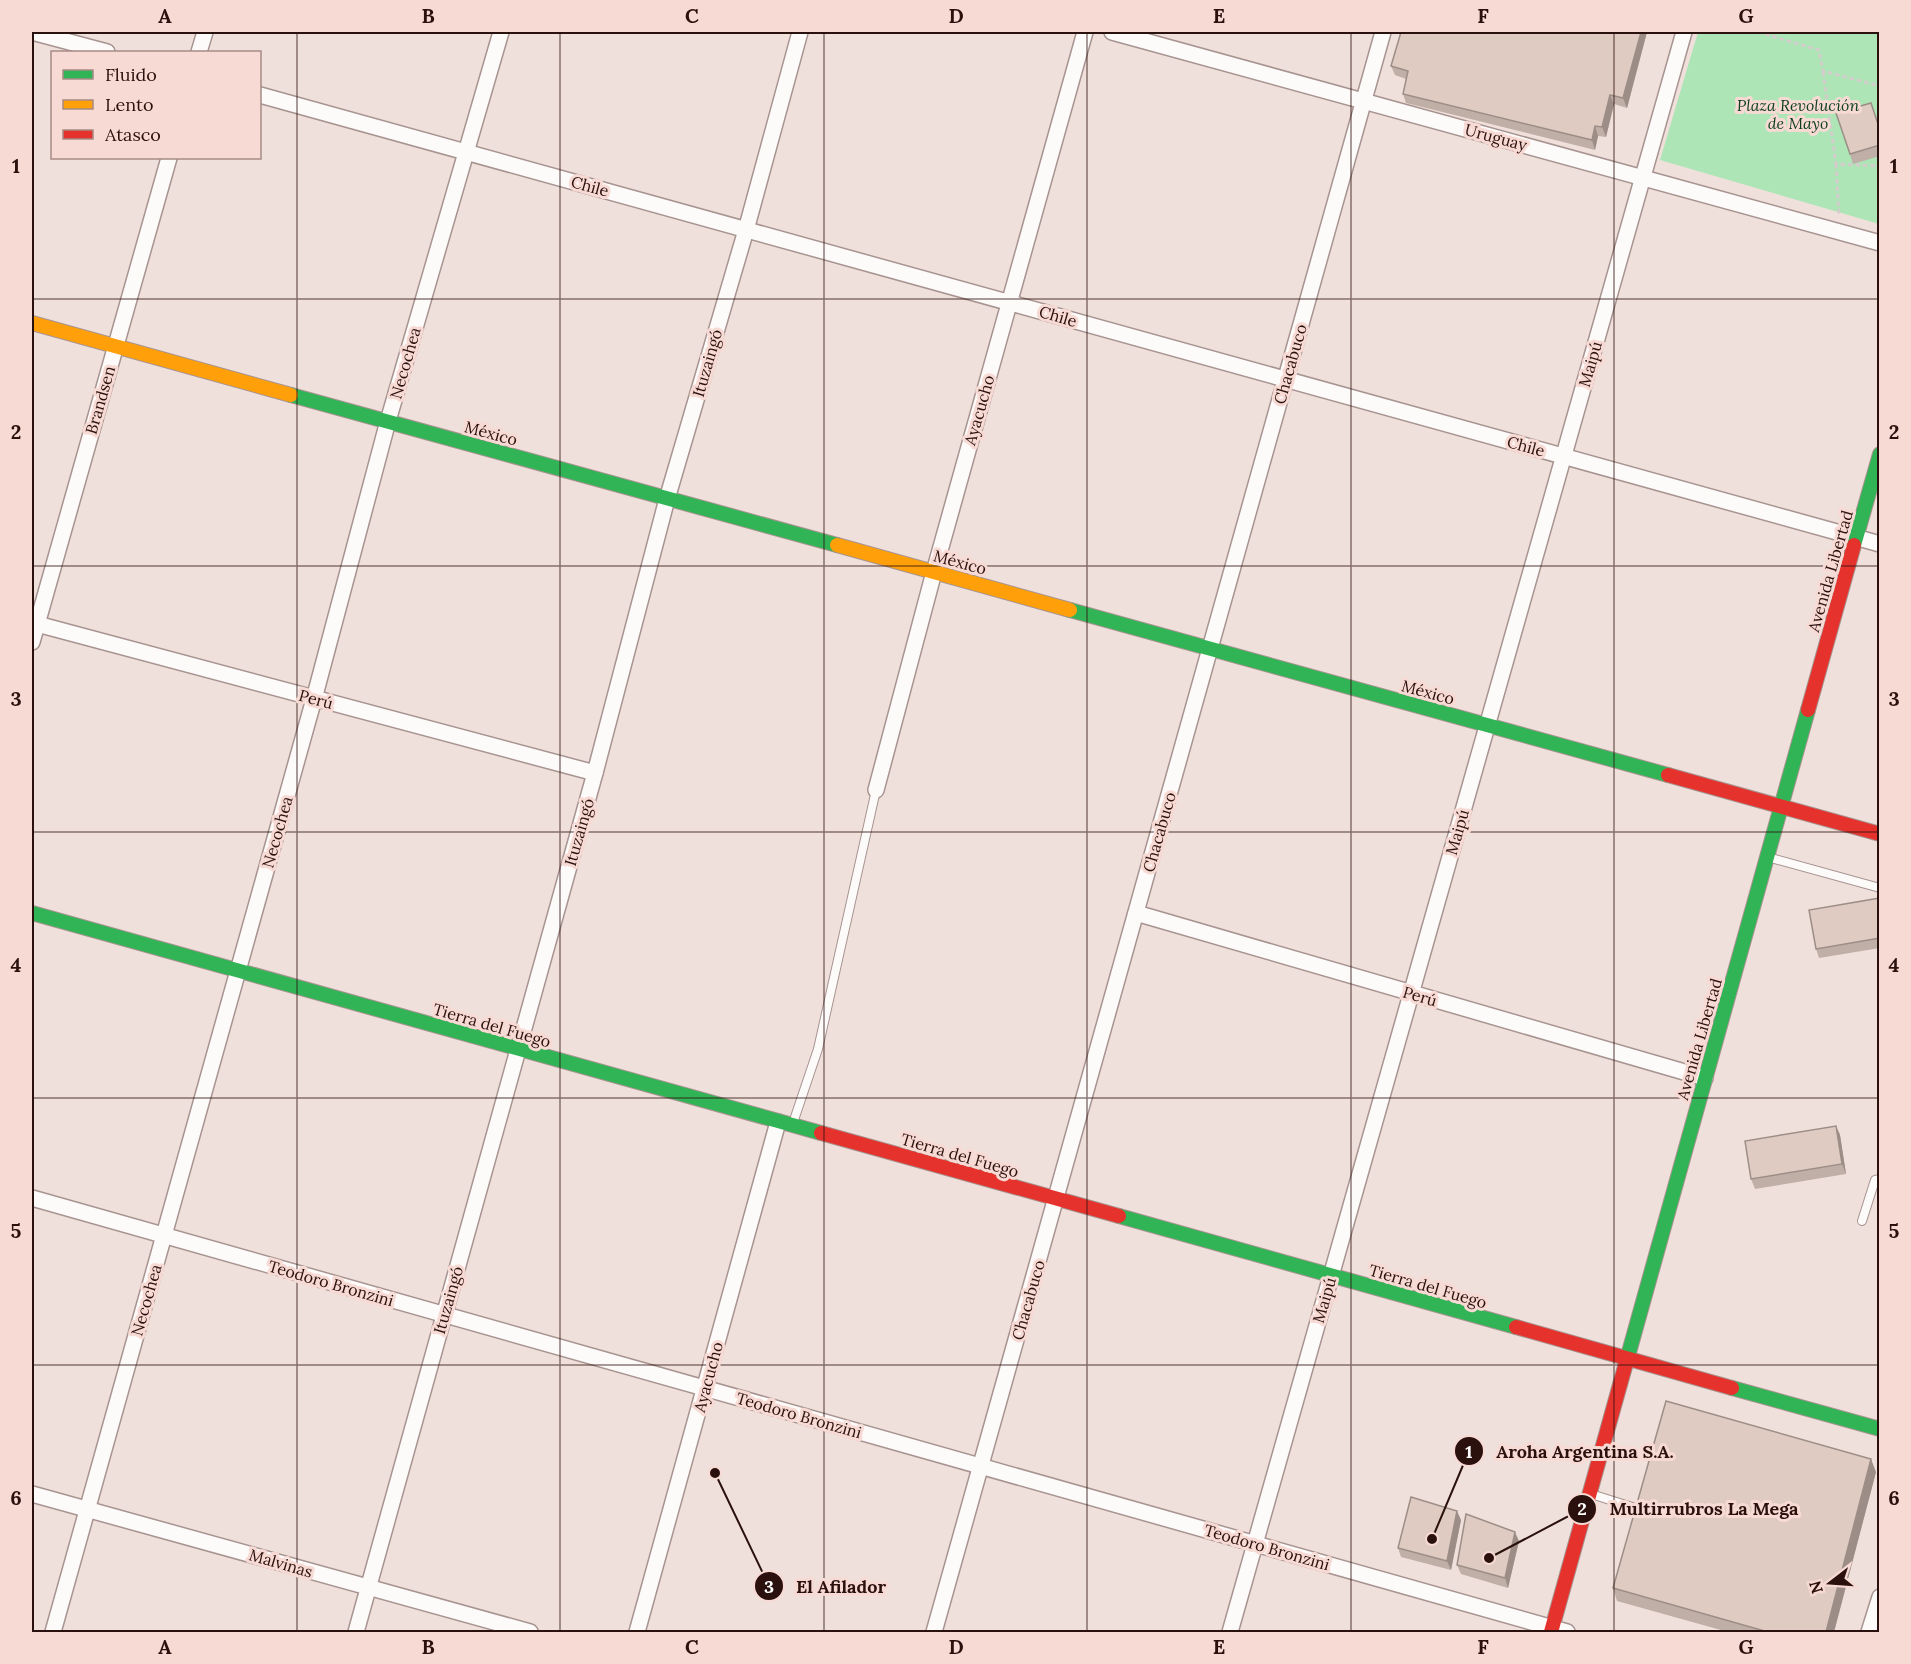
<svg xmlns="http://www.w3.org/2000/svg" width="1911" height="1664" viewBox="0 0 1911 1664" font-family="Lora,serif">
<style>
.green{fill:#ade5b6}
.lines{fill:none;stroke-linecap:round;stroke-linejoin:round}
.lane-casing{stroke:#a79490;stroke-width:10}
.street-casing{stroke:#a79490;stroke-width:18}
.fast-casing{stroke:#a79490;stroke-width:16}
.slow-casing{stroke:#a79490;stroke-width:16}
.jam-casing{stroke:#a79490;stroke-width:16}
.path{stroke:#d2cccb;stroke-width:3;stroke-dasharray:4.5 3;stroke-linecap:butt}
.lane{stroke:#fdfafa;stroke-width:8}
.street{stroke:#fdfafa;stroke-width:15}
.fast{stroke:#30b455;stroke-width:14}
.slow{stroke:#ff9f0a;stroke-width:14}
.jam{stroke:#e5322d;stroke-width:14}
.wall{fill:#c0afa6}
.shaded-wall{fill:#9c8e87}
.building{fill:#dfcbc1;stroke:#9c8e87;stroke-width:1.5}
.grid{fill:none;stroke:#2b110d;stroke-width:1.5;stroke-opacity:0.55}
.labels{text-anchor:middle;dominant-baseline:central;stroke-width:6;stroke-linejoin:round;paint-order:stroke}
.park-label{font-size:16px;font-style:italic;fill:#0c3e1e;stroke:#f8dad4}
.street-label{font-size:16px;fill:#2b110d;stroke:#f8dad4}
.leader{fill:none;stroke:#2b110d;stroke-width:2}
.callout-dot{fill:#2b110d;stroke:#f8dad4;stroke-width:2}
.mark-label{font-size:18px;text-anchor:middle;font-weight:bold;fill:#fff}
.callout-label{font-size:18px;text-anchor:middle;font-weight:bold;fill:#2b110d;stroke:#f8dad4;stroke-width:6;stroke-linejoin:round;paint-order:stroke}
.neatline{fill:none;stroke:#2b110d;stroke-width:2}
.grid-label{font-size:20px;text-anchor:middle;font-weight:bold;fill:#2b110d}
</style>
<rect width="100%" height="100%" fill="#f0e0dc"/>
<path class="green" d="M1698 32H1879V224L1660 160Z"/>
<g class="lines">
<defs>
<g id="lane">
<path d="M1771 858 1880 888"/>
<path d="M793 1123 818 1049 876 790"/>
<path d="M1862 1221 1875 1180 1880 1179"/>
<path d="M1591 1494 1645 1511"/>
</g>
<g id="street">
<path d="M32 32 107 52"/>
<path d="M1112 32 1880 243"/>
<path d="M199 52 205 32"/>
<path d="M260 95 1880 544"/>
<path d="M37 624 595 773"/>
<path d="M32 642 169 158"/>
<path d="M876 790 934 572 1085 32"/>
<path d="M1136 913 1705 1078"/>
<path d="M32 1198 1567 1632"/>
<path d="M32 1494 530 1632"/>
<path d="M53 1632 314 699 388 421 501 32"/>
<path d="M356 1632 595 773 667 499 746 230 800 32"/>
<path d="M637 1632 778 1122"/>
<path d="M934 1632 1383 32"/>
<path d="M1230 1632 1684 32"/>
<path d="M1869 1632 1880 1597"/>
</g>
<g id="fast">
<path d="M291 395 837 545"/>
<path d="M1854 545 1880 454"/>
<path d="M1070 610 1668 775"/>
<path d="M32 913 821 1133"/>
<path d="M1119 1216 1516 1327"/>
<path d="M1626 1363 1808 710"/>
<path d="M1732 1388 1880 1429"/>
</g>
<g id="slow">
<path d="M32 323 291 395"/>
<path d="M837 545 1070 610"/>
</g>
<g id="jam">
<path d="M1808 710 1854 545"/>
<path d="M1668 775 1880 834"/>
<path d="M821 1133 1119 1216"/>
<path d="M1516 1327 1732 1388"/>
<path d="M1551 1632 1626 1363"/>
</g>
</defs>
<use href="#lane" class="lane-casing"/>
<use href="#street" class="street-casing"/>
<use href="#fast" class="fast-casing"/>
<use href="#slow" class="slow-casing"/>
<use href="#jam" class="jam-casing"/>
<g class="path">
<path d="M1758 32 1819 50 1823 71 1880 86"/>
<path d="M1823 72 1836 164 1880 166"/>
<path d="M1836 164 1839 216"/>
</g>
<use href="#lane" class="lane"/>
<use href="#street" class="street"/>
<use href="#fast" class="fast"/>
<use href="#slow" class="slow"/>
<use href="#jam" class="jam"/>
</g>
<g class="wall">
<path d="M1647 32 1627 108 1614 104 1606 137 1598 136 1595 150 1406 103 1403 94 1406 79 1395 75 1391 66Z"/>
<path d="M1880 129V156L1853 164 1850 154Z"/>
<path d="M1880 898V948L1819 958 1816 949Z"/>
<path d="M1836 1126 1840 1135 1846 1174 1755 1189 1751 1179Z"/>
<path d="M1876 1472 1834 1632H1728L1617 1601 1613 1588Z"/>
<path d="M1461 1520 1451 1570 1401 1557 1398 1548Z"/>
<path d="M1519 1541 1508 1588 1461 1574 1457 1565Z"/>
</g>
<g class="shaded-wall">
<path d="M1641 32H1647L1627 108 1623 98Z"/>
<path d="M1610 95 1614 104 1606 137 1602 127Z"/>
<path d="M1595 126 1598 136 1595 150 1592 140Z"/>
<path d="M1836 1126 1840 1135 1846 1174 1842 1164Z"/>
<path d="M1871 1459 1876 1472 1834 1632H1826Z"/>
<path d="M1457 1511 1461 1520 1451 1570 1447 1561Z"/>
<path d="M1515 1532 1519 1541 1508 1588 1505 1578Z"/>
</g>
<g class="building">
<path d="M1401 32H1641L1623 98 1610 95 1602 127 1595 126 1592 140 1403 94 1408 71 1391 66Z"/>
<path d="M1871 103 1880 130V145L1850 154 1836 113Z"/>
<path d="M1880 898V938L1816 949 1809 910Z"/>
<path d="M1836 1126 1842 1164 1751 1179 1745 1141Z"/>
<path d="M1666 1401 1871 1459 1826 1632H1768L1613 1588Z"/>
<path d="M1411 1497 1457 1511 1447 1561 1398 1548Z"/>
<path d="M1466 1514 1515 1532 1505 1578 1457 1565Z"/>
</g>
<path class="grid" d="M297 32V1632M560 32V1632M824 32V1632M1087 32V1632M1351 32V1632M1614 32V1632M32 299H1880M32 566H1880M32 832H1880M32 1098H1880M32 1365H1880"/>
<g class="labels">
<g class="park-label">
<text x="1798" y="105">Plaza Revolución<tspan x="1798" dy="18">de Mayo</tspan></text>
</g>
<g class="street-label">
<text transform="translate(1496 137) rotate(15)">Uruguay</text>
<text transform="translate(590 186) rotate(15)">Chile</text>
<text transform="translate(1058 316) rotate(16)">Chile</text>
<text transform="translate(405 363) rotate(-74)">Necochea</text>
<text transform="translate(707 363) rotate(-74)">Ituzaingó</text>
<text transform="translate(1290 364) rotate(-74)">Chacabuco</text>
<text transform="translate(1590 364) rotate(-74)">Maipú</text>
<text transform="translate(100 400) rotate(-74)">Brandsen</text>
<text transform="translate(979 410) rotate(-74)">Ayacucho</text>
<text transform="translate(491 433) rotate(15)">México</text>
<text transform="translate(1526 446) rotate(15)">Chile</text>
<text transform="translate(960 562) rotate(15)">México</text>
<text transform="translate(1830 571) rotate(-74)">Avenida Libertad</text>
<text transform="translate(1428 692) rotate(15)">México</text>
<text transform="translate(316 699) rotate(15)">Perú</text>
<text transform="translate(277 832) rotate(-74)">Necochea</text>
<text transform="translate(579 832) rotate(-74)">Ituzaingó</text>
<text transform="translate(1159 832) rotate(-74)">Chacabuco</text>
<text transform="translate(1457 832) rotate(-74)">Maipú</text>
<text transform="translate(1420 996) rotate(16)">Perú</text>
<text transform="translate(492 1025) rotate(16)">Tierra del Fuego</text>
<text transform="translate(1699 1039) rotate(-74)">Avenida Libertad</text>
<text transform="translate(960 1155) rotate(16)">Tierra del Fuego</text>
<text transform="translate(331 1283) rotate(16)">Teodoro Bronzini</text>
<text transform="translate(1428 1286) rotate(16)">Tierra del Fuego</text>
<text transform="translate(146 1300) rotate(-74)">Necochea</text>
<text transform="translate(448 1300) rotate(-74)">Ituzaingó</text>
<text transform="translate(1028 1300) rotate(-74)">Chacabuco</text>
<text transform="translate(1324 1300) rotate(-74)">Maipú</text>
<text transform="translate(708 1377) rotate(-75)">Ayacucho</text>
<text transform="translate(799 1415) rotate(16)">Teodoro Bronzini</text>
<text transform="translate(1267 1547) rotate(16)">Teodoro Bronzini</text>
<text transform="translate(281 1563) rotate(16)">Malvinas</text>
</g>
</g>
<path class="leader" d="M1432 1539L1469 1451M1489 1558L1582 1509M715 1473L769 1586"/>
<g class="callout-dot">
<circle cx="1432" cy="1539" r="6"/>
<circle cx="1489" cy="1558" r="6"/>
<circle cx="715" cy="1473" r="6"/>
<circle cx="1469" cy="1451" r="15"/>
<circle cx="1582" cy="1509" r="15"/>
<circle cx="769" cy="1586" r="15"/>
</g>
<g class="mark-label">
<text x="1469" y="1458">1</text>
<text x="1582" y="1515">2</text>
<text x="769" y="1593">3</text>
</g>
<g class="callout-label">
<text x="1585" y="1458">Aroha Argentina S.A.</text>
<text x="1704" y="1515">Multirrubros La Mega</text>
<text x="841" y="1593">El Afilador</text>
</g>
<rect width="1911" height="1664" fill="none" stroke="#f8dad4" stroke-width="66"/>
<rect x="51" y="51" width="210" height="108" fill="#f8dad4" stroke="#a68a84" stroke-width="1.5"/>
<rect x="63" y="70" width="30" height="9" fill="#30b455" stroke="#a68a84" stroke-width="1.5"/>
<text x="105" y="81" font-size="18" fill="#2b110d">Fluido</text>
<rect x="63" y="100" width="30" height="9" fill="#ff9f0a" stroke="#a68a84" stroke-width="1.5"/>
<text x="105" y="111" font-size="18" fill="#2b110d">Lento</text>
<rect x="63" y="130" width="30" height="9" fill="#e5322d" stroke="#a68a84" stroke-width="1.5"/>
<text x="105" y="141" font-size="18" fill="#2b110d">Atasco</text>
<g transform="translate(1830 1583) rotate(253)" stroke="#f8dad4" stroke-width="4.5" paint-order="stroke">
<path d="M0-4.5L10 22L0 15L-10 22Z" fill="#2b110d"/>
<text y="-9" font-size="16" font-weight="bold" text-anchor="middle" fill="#2b110d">N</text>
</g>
<rect x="33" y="33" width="1845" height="1598" class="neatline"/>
<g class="grid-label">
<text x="165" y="23">A</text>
<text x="428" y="23">B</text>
<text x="692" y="23">C</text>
<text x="956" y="23">D</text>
<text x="1219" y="23">E</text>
<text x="1483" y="23">F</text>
<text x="1746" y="23">G</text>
<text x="16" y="173">1</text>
<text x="1894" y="173">1</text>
<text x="16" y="439">2</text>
<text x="1894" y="439">2</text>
<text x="16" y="706">3</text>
<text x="1894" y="706">3</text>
<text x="16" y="972">4</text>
<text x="1894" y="972">4</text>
<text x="16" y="1238">5</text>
<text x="1894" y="1238">5</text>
<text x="16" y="1505">6</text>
<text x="1894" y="1505">6</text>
<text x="165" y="1654">A</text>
<text x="428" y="1654">B</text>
<text x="692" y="1654">C</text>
<text x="956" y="1654">D</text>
<text x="1219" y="1654">E</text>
<text x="1483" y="1654">F</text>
<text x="1746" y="1654">G</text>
</g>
</svg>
